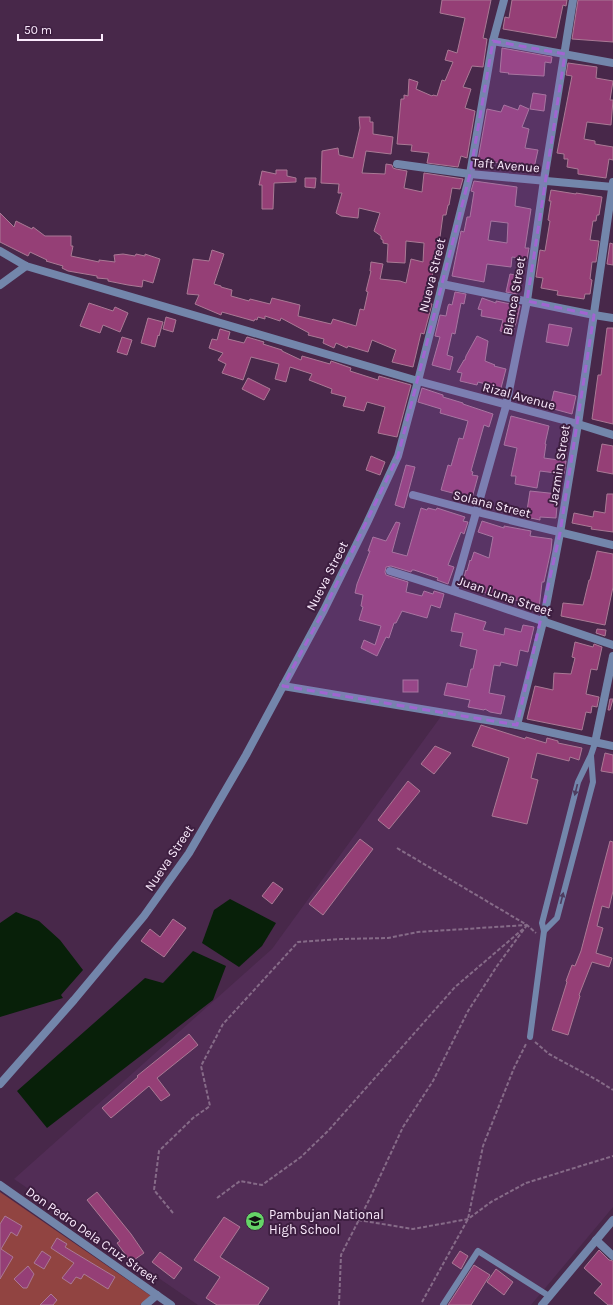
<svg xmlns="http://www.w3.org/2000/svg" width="613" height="1305" viewBox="0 0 613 1305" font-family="Karla,sans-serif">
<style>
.built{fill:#522d56}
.green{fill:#914441}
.water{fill:#082009}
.building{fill:#953f76;stroke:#aa7995;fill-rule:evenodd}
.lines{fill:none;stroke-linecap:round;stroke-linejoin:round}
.path{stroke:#866b88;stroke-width:2;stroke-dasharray:4 2;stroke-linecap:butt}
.service{stroke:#7386ab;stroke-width:6}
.minor{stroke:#7386ab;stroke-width:8}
.tertiary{stroke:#7386ab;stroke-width:8}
.oneway{fill:#4d3d60}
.marked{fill:#a165d2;fill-opacity:0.2;stroke:#a165d2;stroke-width:3;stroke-dasharray:8 5;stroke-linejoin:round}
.labels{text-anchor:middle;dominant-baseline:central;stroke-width:4;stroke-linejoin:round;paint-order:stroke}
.street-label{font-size:13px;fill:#fbebfd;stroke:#3d1e40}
.poi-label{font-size:13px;fill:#fbebfd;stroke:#3d1e40;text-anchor:start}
</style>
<rect width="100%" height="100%" fill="#48284a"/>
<path class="built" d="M442 715 574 742 613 752V1207L531 1305H198L14 1179 272 949Z"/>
<path class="green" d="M0 1192 151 1296 140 1305H0Z"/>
<g class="water">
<path d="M230 899 276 923 262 946 239 967 202 943 214 910Z"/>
<path d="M16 912 39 921 60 940 83 970 61 995 63 998 0 1017V923Z"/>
<path d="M193 951 226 966 213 1000 47 1128 17 1091 145 978 163 983Z"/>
</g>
<g class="building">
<path d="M442 0H491L483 38 487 39 483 67 472 66 463 87 471 89 465 108 475 111 467 158 461 156 458 167 427 163 429 153 411 151 412 145 397 144 401 99H404V95L408 96 409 79 418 82 416 89 432 96 433 95 437 96 442 80 445 81 453 62 445 60 448 50 457 53 465 18 440 13Z"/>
<path d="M512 0H567L566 6 563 5 556 38 503 29 505 17 509 18Z"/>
<path d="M578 0H613V42L572 39Z"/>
<path d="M502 48 552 57 551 63 545 62 544 76 508 74 509 73 500 72Z"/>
<path d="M568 63 597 67 596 78 613 81 610 100H613L611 125 587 122 584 139 595 141V144L613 147V160L609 159 606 178 578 174V169L567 167 568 159H564V154L557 153 572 76 566 75Z"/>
<path d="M533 93 546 95 544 111 530 109Z"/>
<path d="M504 105 518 110 520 105 529 109 522 127 529 129 525 148 538 150 534 168 478 160 487 109 501 112Z"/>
<path d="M359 117H370V122H373V134L393 137 391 154 366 151 362 173 385 174 386 164 392 165 393 168 396 169 407 171 404 188 422 192 424 173 463 179 460 189 452 188 449 205H448L446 215H443L440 237H438V251L434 273 433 272 431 280 433 281 429 303 432 304 424 334 421 333 413 367 392 362 396 350 372 340 368 352 348 346 347 348 336 343 334 348 323 343 324 339 308 335 309 333 281 318 280 321 265 316V319L258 317 257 320 255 319 254 321 222 312 221 315 195 304 199 295 187 294 193 259 209 261 212 250 224 254 214 284 221 286V287L232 290 231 296 249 301 250 299 270 304 272 298 300 305 298 316 331 324 333 319 356 326 360 309 364 310 368 292 366 291 371 271H370L371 262 383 264 380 279 400 281 406 283 411 259 423 262 424 243 406 241 405 263 387 262 388 244 383 243V240L381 239V236L374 231 380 213 359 208 358 218 341 216 336 213 342 193H338L339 184 321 183 322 151 338 148 339 155 353 158 360 128Z"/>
<path d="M276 170H287V176L296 178V182L274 183 273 209H262V185H259L262 171 276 174Z"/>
<path d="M305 178H316L315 188 305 187Z"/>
<path d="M474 181 517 187 515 206 531 209 525 248H529L527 259 512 257 511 267 487 264 484 282 452 276 461 231 464 232 467 217H470L474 192 471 191ZM491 221 508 223 507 243 488 240Z"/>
<path d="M551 190 576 194V193L602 197 599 215H597L596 221H593L590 240 599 241 596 262H592L590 279 592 280 590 294H585L584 299 557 295 558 291 541 288 543 278 536 277 540 250 545 251 550 221 548 220 551 201H549Z"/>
<path d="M0 213 14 227 16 221 32 229 33 227 45 236H71V246H73L71 256 99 262V260L115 262 114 255 123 254 135 256 136 254 145 256V254L160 259 153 283 143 280 142 287 128 285 108 281V279L97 278V276L68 271 62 268 63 266 46 261 47 260 30 252 28 256 0 242Z"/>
<path d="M610 243 613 244V265L607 264Z"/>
<path d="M510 274 521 276 517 294 506 292Z"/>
<path d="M455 292 466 294 464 304 461 303 455 334 452 333 447 355 453 357 450 370 432 365 440 337 435 336 440 315 446 316 448 306 449 304 452 305Z"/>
<path d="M482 298 496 303V301L520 306 516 323 512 334 500 331 503 320 481 316 482 310 478 309Z"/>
<path d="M89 303 113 311 115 307 128 313 120 332 103 325 100 333 80 326Z"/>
<path d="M166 317 176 320 173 332 163 329Z"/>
<path d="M148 318 163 322 159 336 158 335 155 347 141 343Z"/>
<path d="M549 324 572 328 568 346 546 342Z"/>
<path d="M607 328H613V424L592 419 598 375H601Z"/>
<path d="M220 329 230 332 228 339 244 343 247 337 264 342 263 344 282 350V351L301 360 302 356 330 364 331 361 351 368 350 371 378 380 379 376 411 385 397 437 378 433 385 407 367 402 364 411 343 406 346 397 331 393 332 389 309 380 312 374 290 367 286 382 275 379 279 364 251 357 243 380 222 373 226 364 218 360 223 353 209 348 212 339 217 340Z"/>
<path d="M477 336 488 341 485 361 495 365 494 366 506 369 501 388 478 382 477 385 460 381 462 373 457 372 464 360H465L466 356Z"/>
<path d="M122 337 132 340 127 355 117 352Z"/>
<path d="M248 378 270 389 264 400 242 389Z"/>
<path d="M422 388 443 395V397L463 403V404L493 414 489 427 484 425 471 471 473 472 472 475 478 476 472 498 441 490 448 465 451 466 459 438 463 439 468 421 440 413 441 409 418 402Z"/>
<path d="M554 391 576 396 572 414 550 408Z"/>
<path d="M511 416 549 426 545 444H546L544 458 566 461 564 474 540 471 537 488 515 484 516 476H511L517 448 504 445Z"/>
<path d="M602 444 613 446V474L597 471Z"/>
<path d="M371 456 385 462 380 475 366 470Z"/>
<path d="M406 465 415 467 404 508 395 505Z"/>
<path d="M530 491 558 494 556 518 540 517V520L526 517Z"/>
<path d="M607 494H613V532L591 529 592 527 572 523 574 513 593 517 594 511 605 513Z"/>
<path d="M421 508 427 510 428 508 436 510 437 508 465 517 463 521 468 522 464 534 461 532 448 565 454 567 448 584 437 580 438 578 414 570H412L411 572 391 566 386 567 385 572 386 575 408 582 406 592 422 596 424 591 433 594 434 591 444 594 440 608 431 605 427 618 402 611 396 623H394L389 638 386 637 377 656 361 648 364 640 375 645 381 626 359 620 363 607 361 606 363 595 355 593 357 584 370 551H368L373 537 386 541 396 522 400 523 392 552 407 556Z"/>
<path d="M482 521 504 528V526L531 531 530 536 552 539 551 550 544 582H542L539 609 528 608 529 601 513 600 512 602 501 600 479 590V592L462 585 466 570 467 571 470 560 471 561 474 552 489 558 493 537 478 532Z"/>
<path d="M597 551 613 554V587L605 625 561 616 563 603 583 605 589 580H590Z"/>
<path d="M455 613 486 622 483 630 504 635 505 628 521 632 523 625 534 627 528 652 520 650 517 666 501 662 500 666 494 665 489 693 505 696 501 714 490 712 485 709 484 710 468 707 470 700 444 695 447 683 467 687 471 669H473L477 650 460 646 463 633 451 631Z"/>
<path d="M597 629 606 630 605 636 596 633Z"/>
<path d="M575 642 593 647 594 644 602 647 597 670 591 669 586 694 599 697 597 707 592 706 591 713 586 712 582 730 527 719 535 686 553 690 554 673 571 674 575 658 572 657Z"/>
<rect x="403" y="680" width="15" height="12"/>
<path d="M610 699H613L610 710H608Z"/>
<path d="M481 725 525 739 526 737 546 743 547 738 558 741V743L582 748 579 760 570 757 569 761 537 753 531 778 538 780 527 824 492 816 509 758 472 746Z"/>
<path d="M435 746 451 753 434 774 421 764Z"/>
<path d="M605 753 613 755V773L601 771Z"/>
<path d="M408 781 420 791 389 829 378 820Z"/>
<path d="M360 839 373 849 323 915 309 904Z"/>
<path d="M610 841 613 842V891L609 908 602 906 597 926 603 928 596 953 612 958 609 967 592 962 579 995 580 996 568 1035 552 1030 567 982 566 981 572 965 575 966 581 951Z"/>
<path d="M273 882 283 889 272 904 262 896Z"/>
<path d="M173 919 186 928 164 957 141 941 150 929 160 937Z"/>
<path d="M189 1034 198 1045 157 1078 170 1095 161 1101 149 1086 111 1118 102 1108 138 1077 137 1076Z"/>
<path d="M97 1192 131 1234 144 1253 131 1262 117 1243 120 1241 87 1200Z"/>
<path d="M5 1216 22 1226 17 1236 11 1232 1 1249 13 1257 0 1279V1224Z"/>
<path d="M224 1217 240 1227 220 1257 269 1288 258 1305H217L206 1298 220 1277 194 1260Z"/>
<path d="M57 1238 67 1244 65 1247 115 1277 108 1289 84 1274 81 1279 76 1277 71 1284 62 1278 74 1263 51 1248Z"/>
<path d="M599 1250 609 1260 613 1261V1305H608L594 1293 602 1284 584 1268Z"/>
<path d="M42 1251 51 1257 44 1269 34 1263Z"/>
<path d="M460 1251 468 1256 461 1269 452 1263Z"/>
<path d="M160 1252 182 1268 174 1279 152 1262Z"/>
<path d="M474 1265 490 1275 471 1305H448Z"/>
<path d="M28 1266 34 1274 27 1288H23L14 1279Z"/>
<path d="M496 1269 513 1282 504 1295 487 1282Z"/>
<path d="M51 1294 57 1300 53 1305H40Z"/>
</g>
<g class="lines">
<g class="path">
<path d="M397 848 527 925 536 933"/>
<path d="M535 1042 549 1054 597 1080 613 1090"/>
<path d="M217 1198 240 1181 262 1185 301 1157 329 1130 455 987 523 929"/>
<path d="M173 1213 154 1190 159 1151 193 1118 210 1106 201 1066 223 1024 298 942 341 939 388 938 418 932 527 925"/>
<path d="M358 1220 413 1229 468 1219 491 1202 526 1183 613 1156"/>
<path d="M422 1302 468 1219 483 1146 514 1068 526 1044"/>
<path d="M339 1305 341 1255 369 1200 403 1127 433 1081 468 1011 497 966 527 925"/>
</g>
<g class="service">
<path d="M544 931 557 918 593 782 591 756"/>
<path d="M530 1037 544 931 542 923 578 782 591 755 595 743"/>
<path d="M443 1305 478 1251 549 1296"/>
</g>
<g class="minor">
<path d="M493 41 613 63"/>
<path d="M397 164 470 174 613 187"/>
<path d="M442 284 594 315 613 318"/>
<path d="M413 495 477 512 613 545"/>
<path d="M390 571C465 594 538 620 613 645"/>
<path d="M454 591 506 406 527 301 544 180 573 0"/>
<path d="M283 686 517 725 613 746"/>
<path d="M517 725 543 622 560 533 578 424 613 182"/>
<path d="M595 743 613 656"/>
<path d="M0 1084 74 1000 144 916 189 853 246 755 324 610 367 523 398 456 418 381 470 174 493 41 504 0"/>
<path d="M596 1240 613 1256"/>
<path d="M145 1305 157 1295"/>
</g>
<g class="tertiary">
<path d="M0 251 26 266 418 381 578 424 613 435"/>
<path d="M0 285 26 266"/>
<path d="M0 1185 171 1305"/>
<path d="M542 1305 613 1220"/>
</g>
</g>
<defs><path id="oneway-solid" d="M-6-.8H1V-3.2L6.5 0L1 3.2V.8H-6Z"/></defs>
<g class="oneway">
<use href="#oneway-solid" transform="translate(576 790) rotate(104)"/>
<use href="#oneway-solid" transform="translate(562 898) rotate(-76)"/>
</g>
<path class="marked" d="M493 41 565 54 527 301 594 315 560 533 517 725 283 686 324 610 398 456 470 174Z"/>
<defs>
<symbol id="school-disc" viewBox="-11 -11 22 22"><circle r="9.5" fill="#65d467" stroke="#3d1e40"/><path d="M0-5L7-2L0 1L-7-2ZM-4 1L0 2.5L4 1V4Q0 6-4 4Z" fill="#111"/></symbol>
</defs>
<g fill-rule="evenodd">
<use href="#school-disc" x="244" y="1210" width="22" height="22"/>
</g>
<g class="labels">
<g class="street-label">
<text transform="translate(506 165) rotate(5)">Taft Avenue</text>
<text transform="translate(432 275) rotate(-76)">Nueva Street</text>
<text transform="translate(514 296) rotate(-80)">Blanca Street</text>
<text transform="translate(519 396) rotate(15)">Rizal Avenue</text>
<text transform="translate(559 465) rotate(-81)">Jazmin Street</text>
<text transform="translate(492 504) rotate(14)">Solana Street</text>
<text transform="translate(327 576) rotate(-63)">Nueva Street</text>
<text transform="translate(505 596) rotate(19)">Juan Luna Street</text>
<text transform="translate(169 858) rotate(-56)">Nueva Street</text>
<text transform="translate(92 1235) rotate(35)">Don Pedro Dela Cruz Street</text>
</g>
<g class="poi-label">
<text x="269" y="1214">Pambujan National<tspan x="269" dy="15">High School</tspan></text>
</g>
</g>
<path d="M18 34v6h84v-6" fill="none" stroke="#fbebfd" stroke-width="2"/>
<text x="24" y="34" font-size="12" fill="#fbebfd" stroke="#3d1e40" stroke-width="3" paint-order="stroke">50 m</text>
</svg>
